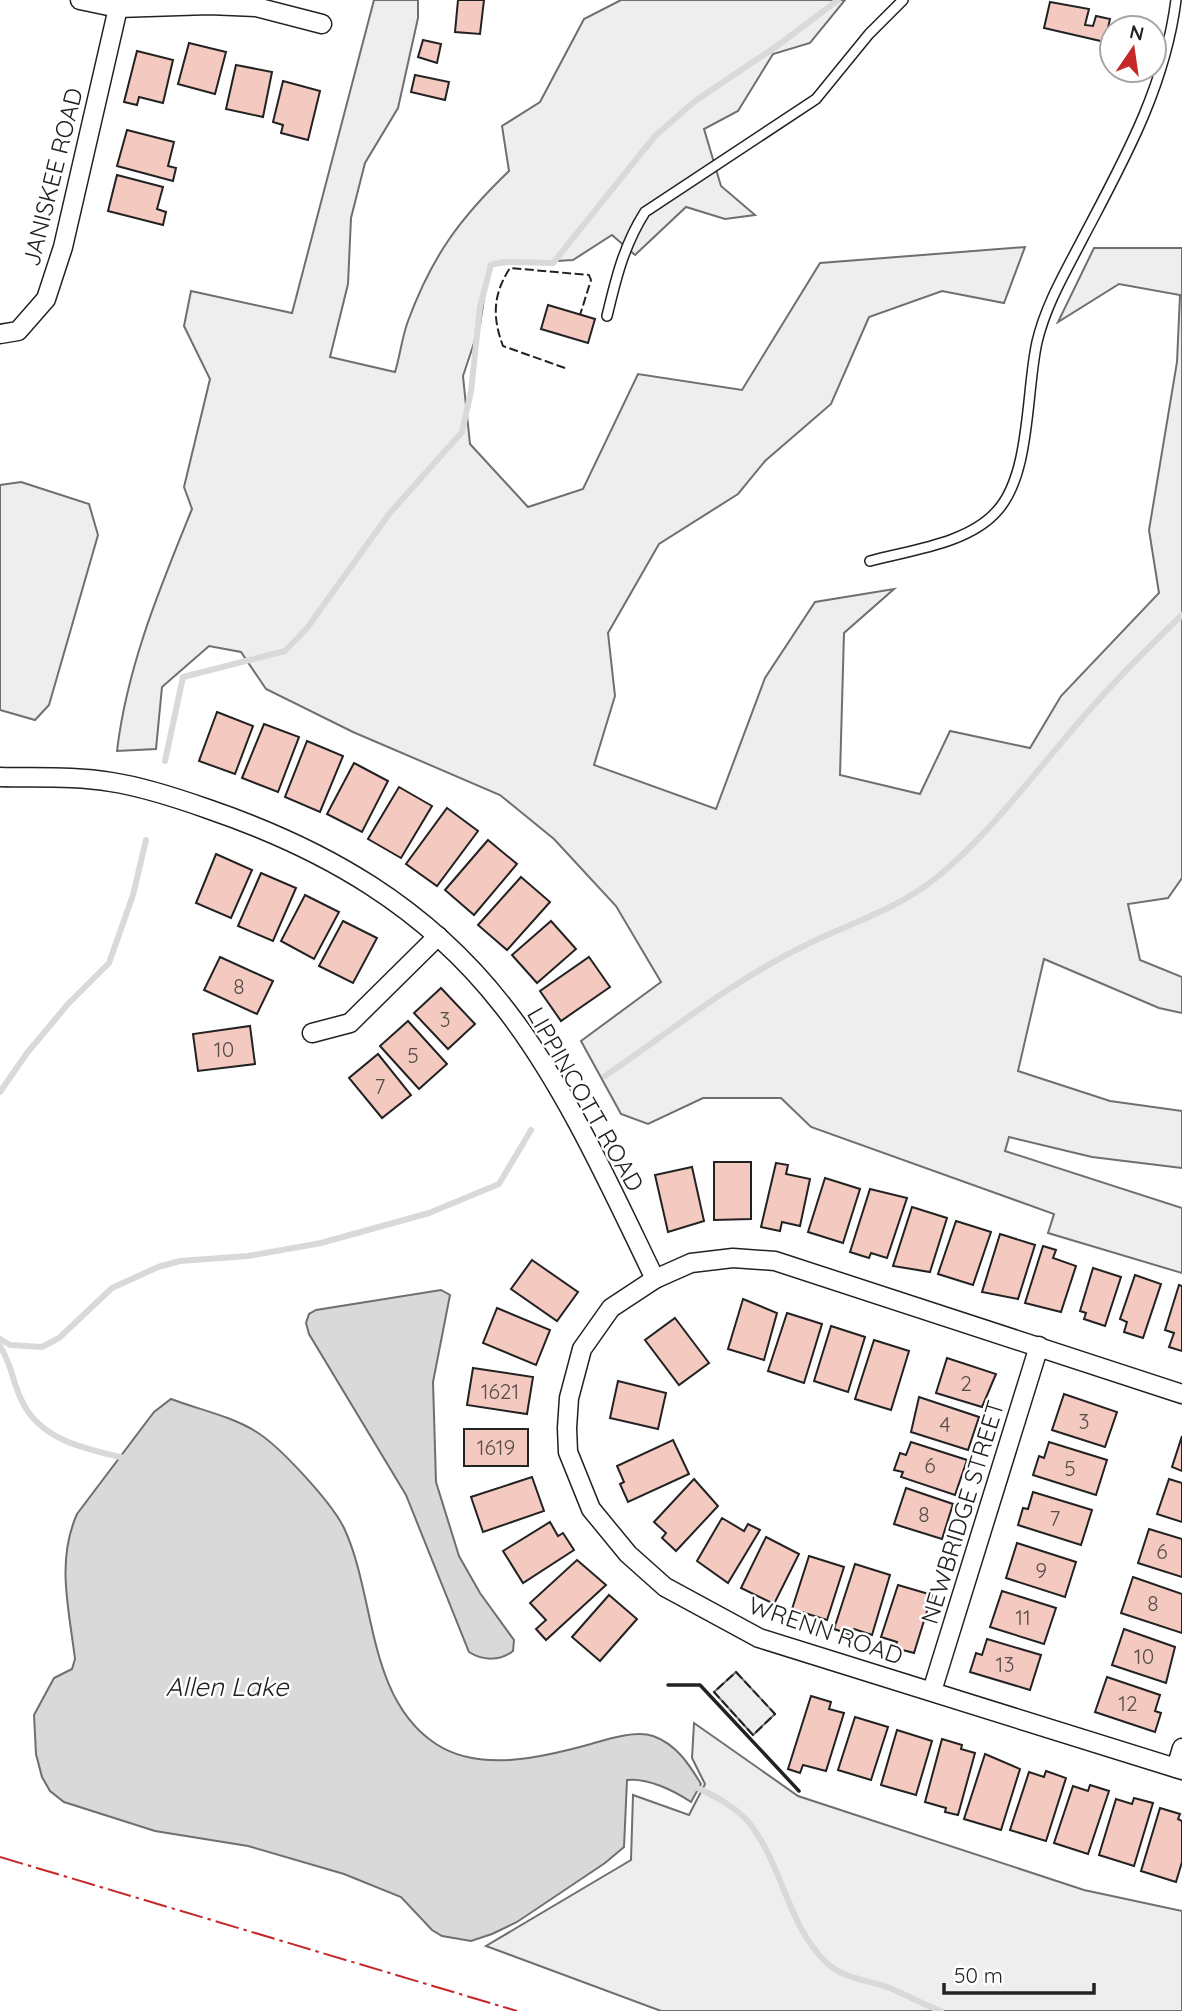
<svg xmlns="http://www.w3.org/2000/svg" width="1182" height="2011" viewBox="0 0 1182 2011" font-family="Quicksand,sans-serif">
<style>
.green{fill:#eee;stroke:#6f6f6f;stroke-width:2}
.water{fill:#d9d9d9;stroke:#6f6f6f;stroke-width:2}
.lines{fill:none;stroke-linecap:round;stroke-linejoin:round}
.stream{stroke:#d9d9d9;stroke-width:6}
.building{fill:#f3c9c0;stroke:#222;stroke-width:2}
.service-casing{stroke:#222;stroke-width:12}
.minor-casing{stroke:#222;stroke-width:21}
.service{stroke:#fff;stroke-width:9}
.minor{stroke:#fff;stroke-width:18}
.fence{stroke:#222;stroke-width:2;stroke-dasharray:9 3.5;stroke-linecap:butt}
.wall{stroke:#222;stroke-width:3.5}
.power{stroke:#c62828;stroke-width:2;stroke-dasharray:24 5 3.5 5;stroke-linecap:butt}
.labels{text-anchor:middle;dominant-baseline:central;stroke-width:5;stroke-linejoin:round;paint-order:stroke}
.number-label{font-size:21px;fill:#564c4a}
.street-label{font-size:24px;fill:#222;stroke:#fff}
.water-label{font-size:26px;font-style:italic;fill:#222;stroke:#fff}
</style>
<rect width="100%" height="100%" fill="#fff"/>
<g class="green">
<path d="M374 0H418V18L398 108 365 163 351 218 348 284 330 357 395 372C400 356 402 337 408 321 432 256 460 218 509 171L502 126 540 102 584 19 621 0H845L810 43 773 54 738 111 704 129 721 186 755 215 725 219 686 207 635 255 612 235 573 260 489 265 480 325 463 376 470 444 528 507 583 489 638 374 742 390 820 263 1025 247 1004 303 942 291 869 317 831 404 765 461 738 494 659 544 608 633 615 696 594 765 716 809 765 678 815 602 894 589 844 633 840 775 920 794 950 731 1030 748 1061 696 1159 593 1149 530 1177 362 1180 295 1119 284 1058 322 1094 248H1182V878L1168 898 1128 904 1140 960 1182 977V1013L1159 1008 1044 959 1018 1071 1110 1101 1182 1111V1168L1092 1157 1009 1137 1005 1151 1182 1208V1273L1048 1233 1054 1214 811 1127 781 1098H703L648 1124 621 1114 581 1041 661 982 616 906 554 839 500 795 353 732 266 689 241 652 209 646 162 687 156 749 117 751C127 666 160 588 192 509L184 487 210 379 184 326 191 291 292 313Z"/>
<path d="M21 482 89 504 98 535 49 705 35 720 0 710V485Z"/>
<path d="M736 1672 775 1714 753 1735 714 1692Z"/>
<path d="M694 1723 798 1796 1084 1890 1182 1911V2011H661L486 1946 631 1860 633 1795 689 1815 705 1784 692 1758Z"/>
</g>
<g class="water">
<path d="M441 1290 450 1295 433 1382 436 1482 459 1556 480 1593 514 1640 513 1651C500 1661 483 1661 469 1652L406 1495 309 1334 306 1323 309 1314 316 1310Z"/>
<path d="M171 1399C197 1409 231 1416 255 1431 279 1445 332 1503 344 1528 376 1596 366 1698 436 1744 480 1773 544 1757 591 1744 608 1739 636 1730 653 1736 676 1744 689 1764 701 1784L691 1802C673 1790 648 1778 627 1780L624 1847 605 1863 517 1922 492 1934 471 1941 442 1936 432 1930 401 1897 344 1874 248 1846 155 1831 64 1802 50 1791 42 1777 36 1754 34 1715 54 1678 72 1669 75 1659C69 1609 56 1561 77 1514L154 1412Z"/>
</g>
<g class="lines">
<g class="stream">
<path d="M165 761 183 677 285 651 307 628 389 514 462 432 471 391 480 307 491 265 503 262 553 263 655 136 695 101 777 46 838 0"/>
<path d="M605 1076C668 1033 731 982 800 948 847 924 895 911 936 878 984 839 1022 789 1062 742 1099 697 1140 655 1182 615"/>
<path d="M0 1092 27 1053 68 1004 109 963 133 895 146 840"/>
<path d="M0 1339 10 1345 42 1347 59 1338 112 1288 158 1267 180 1261 248 1256 321 1243 429 1213 499 1184 531 1130"/>
<path d="M0 1346C13 1367 12 1382 22 1401 41 1442 90 1450 129 1459"/>
<path d="M693 1786C712 1794 738 1808 750 1824 783 1866 788 1928 828 1964 846 1980 871 1980 892 1989 909 1996 924 2005 941 2011"/>
</g>
</g>
<g class="building">
<path d="M458 0H484L480 34 455 32Z"/>
<path d="M1050 2 1089 9 1085 25 1093 26 1096 16 1110 19 1105 42 1044 28Z"/>
<path d="M423 40 441 44 437 63 418 57Z"/>
<path d="M189 43 226 52 215 94 178 84Z"/>
<path d="M137 51 173 60 163 103 139 97 137 105 124 102Z"/>
<path d="M236 65 272 72 263 117 226 109Z"/>
<path d="M415 75 449 82 445 100 411 92Z"/>
<path d="M283 81 320 91 308 140 281 133 283 125 273 122Z"/>
<path d="M127 130 174 142 168 166 176 168 173 181 117 166Z"/>
<path d="M117 175 163 187 157 209 166 212 163 225 108 211Z"/>
<path d="M548 305 595 319 588 343 541 329Z"/>
<path d="M217 712 253 726 235 774 199 761Z"/>
<path d="M264 724 299 737 278 792 242 778Z"/>
<path d="M307 741 343 756 320 812 285 797Z"/>
<path d="M354 763 388 781 362 832 327 814Z"/>
<path d="M399 787 432 806 401 858 368 839Z"/>
<path d="M447 808 478 831 437 886 406 864Z"/>
<path d="M488 840 517 864 474 915 445 890Z"/>
<path d="M216 854 252 870 231 918 196 903Z"/>
<path d="M261 873 296 888 273 941 238 926Z"/>
<path d="M521 877 550 902 507 950 478 925Z"/>
<path d="M305 895 339 912 314 959 281 941Z"/>
<path d="M343 921 377 938 353 983 319 966Z"/>
<path d="M551 921 576 949 537 983 512 955Z"/>
<path d="M220 957 273 981 257 1014 204 990Z"/>
<path d="M589 957 610 987 561 1021 540 991Z"/>
<path d="M441 988 475 1024 448 1049 414 1013Z"/>
<path d="M408 1021 447 1064 419 1089 380 1046Z"/>
<path d="M250 1026 255 1064 198 1071 193 1034Z"/>
<path d="M378 1054 411 1095 382 1118 349 1078Z"/>
<path d="M714 1162H751V1219L714 1220Z"/>
<path d="M776 1163 788 1165 786 1174 810 1179 800 1226 782 1222 780 1231 761 1227Z"/>
<path d="M692 1167 704 1221 668 1232 655 1175Z"/>
<path d="M825 1178 860 1189 843 1243 808 1232Z"/>
<path d="M870 1189 907 1198 887 1258 871 1253 869 1258 850 1252Z"/>
<path d="M912 1207 947 1218 930 1272 893 1266Z"/>
<path d="M956 1221 991 1232 973 1285 938 1274Z"/>
<path d="M1000 1234 1035 1245 1018 1299 982 1292Z"/>
<path d="M1043 1246 1056 1250 1053 1258 1076 1266 1061 1312 1025 1303Z"/>
<path d="M532 1260 578 1292 557 1321 511 1289Z"/>
<path d="M1093 1268 1121 1277 1105 1326 1084 1319 1086 1313 1080 1311Z"/>
<path d="M1135 1275 1161 1284 1143 1338 1124 1332 1127 1322 1120 1319Z"/>
<path d="M1179 1285 1182 1286V1351L1169 1347 1174 1333 1165 1330Z"/>
<path d="M743 1299 777 1313 764 1360 728 1349Z"/>
<path d="M497 1308 550 1330 536 1365 483 1343Z"/>
<path d="M787 1313 822 1324 804 1383 768 1371Z"/>
<path d="M675 1318 709 1363 679 1385 645 1340Z"/>
<path d="M831 1326 865 1337 848 1392 814 1381Z"/>
<path d="M874 1340 909 1351 891 1410 855 1399Z"/>
<path d="M947 1358 996 1374 982 1407 936 1393Z"/>
<path d="M473 1368 533 1377 527 1414 467 1405Z"/>
<path d="M618 1381 666 1393 658 1429 610 1418Z"/>
<path d="M1064 1394 1117 1412 1105 1447 1052 1430Z"/>
<path d="M919 1397 979 1417 968 1450 911 1432Z"/>
<rect x="464" y="1429" width="64" height="37"/>
<path d="M1182 1436V1471L1172 1467Z"/>
<path d="M673 1440 689 1474 628 1502 620 1484 624 1482 617 1466Z"/>
<path d="M911 1442 967 1460 955 1495 901 1477 903 1472 894 1470 900 1453 906 1455Z"/>
<path d="M1049 1442 1107 1460 1096 1495 1033 1475 1039 1456 1044 1458Z"/>
<path d="M532 1477 544 1511 483 1532 471 1497Z"/>
<path d="M694 1479 718 1506 676 1551 662 1538 666 1533 654 1522Z"/>
<path d="M1169 1479 1182 1483V1522L1157 1514Z"/>
<path d="M906 1488 953 1504 942 1539 894 1524Z"/>
<path d="M1033 1492 1092 1510 1081 1545 1018 1525 1023 1508 1028 1509Z"/>
<path d="M722 1518 744 1531 748 1524 760 1530 728 1583 697 1561Z"/>
<path d="M550 1522 558 1536 563 1533 574 1550 523 1583 503 1551Z"/>
<path d="M1149 1529 1182 1539V1577L1138 1563Z"/>
<path d="M766 1537 799 1554 774 1604 741 1588Z"/>
<path d="M1017 1543 1076 1562 1065 1597 1006 1578Z"/>
<path d="M809 1556 844 1567 827 1620 792 1609Z"/>
<path d="M577 1560 606 1585 546 1640 536 1629 546 1620 530 1603Z"/>
<path d="M855 1564 890 1575 872 1635 854 1629 852 1635 834 1629Z"/>
<path d="M1133 1577 1182 1594V1633L1121 1613Z"/>
<path d="M898 1585 932 1595 914 1653 895 1648 897 1642 881 1637Z"/>
<path d="M1002 1591 1056 1608 1044 1644 990 1627Z"/>
<path d="M609 1595 637 1619 600 1661 572 1637Z"/>
<path d="M1124 1629 1175 1647 1166 1683 1112 1665Z"/>
<path d="M987 1639 1041 1655 1030 1690 970 1672 976 1653 982 1655Z"/>
<path d="M1107 1677 1160 1695 1155 1711 1161 1713 1155 1732 1095 1712Z"/>
<path d="M811 1696 831 1702 829 1709 844 1713 826 1771 803 1765 800 1773 788 1769Z"/>
<path d="M855 1717 888 1727 871 1780 838 1770Z"/>
<path d="M897 1730 932 1741 916 1795 881 1785Z"/>
<path d="M942 1739 962 1745 961 1749 975 1753 958 1815 945 1812 946 1808 925 1802Z"/>
<path d="M985 1754 1020 1769 1001 1830 964 1819Z"/>
<path d="M1046 1771 1066 1778 1046 1841 1010 1830 1029 1772 1044 1777Z"/>
<path d="M1090 1785 1109 1791 1088 1854 1054 1843 1073 1786 1088 1791Z"/>
<path d="M1134 1798 1153 1803 1134 1866 1099 1855 1116 1799 1132 1804Z"/>
<path d="M1160 1808 1180 1814 1178 1819 1182 1821V1862L1176 1882 1141 1871Z"/>
</g>
<g class="lines">
<defs>
<g id="service">
<path d="M607 316C616 278 624 245 645 212L816 99 869 34 903 0"/>
<path d="M870 561C910 550 968 544 997 511 1031 474 1026 391 1037 342 1046 304 1066 271 1084 236 1124 160 1165 87 1176 0"/>
</g>
<g id="minor">
<path d="M80 0 118 8 209 5 256 7 322 24"/>
<path d="M0 334 18 331 46 299 63 247 118 8"/>
<path d="M0 777C37 778 75 776 111 782 144 787 177 798 208 809 325 849 426 907 503 1006 564 1083 612 1190 655 1279"/>
<path d="M312 1033 350 1023 438 936"/>
<path d="M1182 1394 775 1261 733 1258 691 1263 655 1279 611 1308 582 1349 569 1398 567 1428 568 1452 591 1509 628 1554 665 1587 759 1638 1182 1770"/>
<path d="M932 1691 1039 1346"/>
<path d="M1176 1768 1182 1748"/>
</g>
</defs>
<use href="#service" class="service-casing"/>
<use href="#minor" class="minor-casing"/>
<use href="#service" class="service"/>
<use href="#minor" class="minor"/>
<g class="fence">
<path d="M565 368 503 346C492 317 493 294 510 268L589 275 591 280 580 315"/>
<path d="M736 1672 775 1714 753 1735 714 1692Z"/>
</g>
<path class="wall" d="M668 1685H700L799 1791"/>
<path class="power" d="M0 1857 517 2011"/>
</g>
<g class="labels">
<g class="number-label">
<text x="239" y="986">8</text>
<text x="445" y="1019">3</text>
<text x="224" y="1049">10</text>
<text x="413" y="1055">5</text>
<text x="380" y="1086">7</text>
<text x="966" y="1383">2</text>
<text x="500" y="1391">1621</text>
<text x="1084" y="1421">3</text>
<text x="945" y="1424">4</text>
<text x="496" y="1447">1619</text>
<text x="930" y="1465">6</text>
<text x="1070" y="1468">5</text>
<text x="924" y="1514">8</text>
<text x="1055" y="1518">7</text>
<text x="1162" y="1551">6</text>
<text x="1041" y="1570">9</text>
<text x="1153" y="1603">8</text>
<text x="1023" y="1617">11</text>
<text x="1144" y="1656">10</text>
<text x="1005" y="1664">13</text>
<text x="1128" y="1703">12</text>
</g>
<g class="street-label">
<text transform="translate(52 177) rotate(-76)">JANISKEE ROAD</text>
<text transform="translate(586 1099) rotate(60)">LIPPINCOTT ROAD</text>
<text transform="translate(962 1512) rotate(-73)">NEWBRIDGE STREET</text>
<text transform="translate(826 1630) rotate(19)">WRENN ROAD</text>
</g>
<g class="water-label">
<text x="227" y="1686">Allen Lake</text>
</g>
</g>
<g transform="translate(1133 49) rotate(13)"><circle r="33" fill="#ffffff" stroke="#a7a7a7" stroke-width="2"/>
<path d="M0-5L12 26L0 18L-12 26Z" fill="#c62828"/>
<text y="-10" font-size="19" font-weight="bold" text-anchor="middle" fill="#222222">N</text>
</g>
<path d="M944 1983v10h150v-10" fill="none" stroke="#222222" stroke-width="3.5"/>
<text x="954" y="1983" font-size="21" fill="#222222" stroke="#ffffff" stroke-width="5" paint-order="stroke">50 m</text>
</svg>
